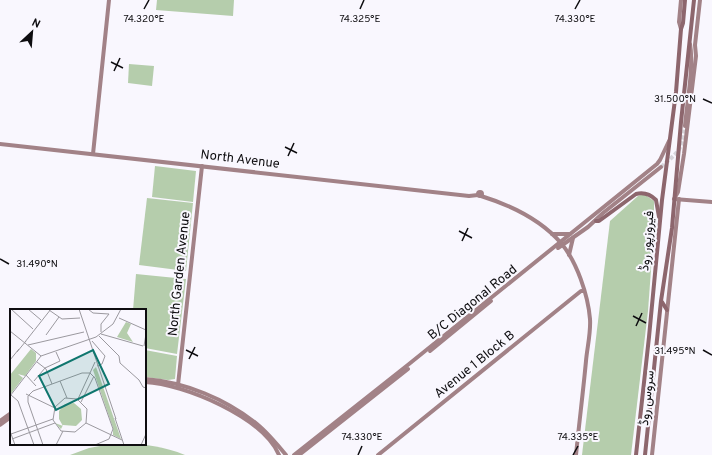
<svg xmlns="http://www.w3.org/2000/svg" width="712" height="455" viewBox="0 0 712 455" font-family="Overpass,Vazirmatn,sans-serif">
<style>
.green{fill:#b5cdac}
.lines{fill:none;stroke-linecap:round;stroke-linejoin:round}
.secondary-tunnel{stroke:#d6d4da;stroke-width:4;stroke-dasharray:4 2;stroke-linecap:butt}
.secondary{stroke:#a28287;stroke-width:4}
.primary{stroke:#8d666d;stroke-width:4}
.ticks{fill:none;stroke:#0e0d10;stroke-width:1.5}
.labels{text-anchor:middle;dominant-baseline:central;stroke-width:4;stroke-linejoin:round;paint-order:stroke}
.street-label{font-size:13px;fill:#0e0d10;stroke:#f9f7fe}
.inset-road{fill:none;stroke:#9b999f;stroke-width:1}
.view{fill:#0f766e;fill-opacity:0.15;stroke:#0f766e;stroke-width:2}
.inset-edge{fill:none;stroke:#0e0d10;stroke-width:2}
.ticks-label{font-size:10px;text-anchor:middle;fill:#0e0d10;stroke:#f9f7fe;stroke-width:4;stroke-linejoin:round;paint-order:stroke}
</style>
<rect width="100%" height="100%" fill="#f9f7fe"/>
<g class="green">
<path d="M157 0H234L233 16 156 10Z"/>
<path d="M129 64 154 66 152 86 128 83Z"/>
<path d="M155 166 196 171 193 202 152 197Z"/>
<path d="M644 194 654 201V229L648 311 631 455H582L610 221 638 196Z"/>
<path d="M147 198 193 203 186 271 139 265Z"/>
<path d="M136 274 186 279 177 354 145 348V310H133Z"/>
<path d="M145 350 177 356 175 379 168 380 145 377Z"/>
<path d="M111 444C137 443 161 445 185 455H70L89 448Z"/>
</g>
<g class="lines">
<path class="secondary-tunnel" d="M661 167C680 150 681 152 685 126"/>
<g class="secondary">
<path d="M681 0 679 22 681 29"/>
<path d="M700 0 695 45 696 56 684 154 678 192 674 199 712 202"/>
<path d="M685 126C687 102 694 67 690 44"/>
<path d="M0 144 469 196 478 195"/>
<path d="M93 154 109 0"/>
<circle cx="480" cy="194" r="2"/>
<path d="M481 196C510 205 541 220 561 243 577 262 588 295 590 319 591 333 587 348 586 361 583 393 579 424 576 455"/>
<path d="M552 234H570"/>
<path d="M558 248 588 227 603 213 661 167"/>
<path d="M569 255 573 238"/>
<path d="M430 351 491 301"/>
<path d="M145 379C185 382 226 399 257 424 268 433 277 444 286 455"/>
<path d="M145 382C184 384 263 417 279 455"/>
<path d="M178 385 202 166"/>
<path d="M0 421 11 413"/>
<path d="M0 425 11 417"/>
<path d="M294 455 409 364 657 164 660 160 669 141"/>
<path d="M299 455 408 369"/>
<path d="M378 455 581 291H584"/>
<path d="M652 455 679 199"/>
</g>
<g class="primary">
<path d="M596 221H599L636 194C644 192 650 194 656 200L659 217"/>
<path d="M662 302 667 310"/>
<path d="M636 455 649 337 662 200 676 92 681 29 683 23 685 0"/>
<path d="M645 455 661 301 672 228 681 122 694 0"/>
</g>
</g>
<path class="ticks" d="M144 9 149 0M360 9 364 0M575 9 580 0M111 62 123 68M114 71 120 58M703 99 712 103M285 147 297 153M288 156 294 143M459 231 472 238M462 241 468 228M0 259 9 264M633 316 646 323M636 326 642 313M186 350 198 356M703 350 712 355M189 359 195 347M358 455 362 446M573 455 578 446"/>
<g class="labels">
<g class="street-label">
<text transform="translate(240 160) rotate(7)">North Avenue</text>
<text transform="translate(648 241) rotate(-85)">فیروزپور روڈ</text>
<text transform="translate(180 274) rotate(-84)">North Garden Avenue</text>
<text transform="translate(473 303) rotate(-39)">B/C Diagonal Road</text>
<text transform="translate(475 365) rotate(-39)">Avenue 1 Block B</text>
<text transform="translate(648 398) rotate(-84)">سروس روڈ</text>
</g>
</g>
<g transform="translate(10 309)">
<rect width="136" height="136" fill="#f9f7fe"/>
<path d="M116 13 121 15 117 24 123 33 107 28ZM21 40 26 44V52L15 67 8 65 13 69 0 86V66ZM86 58 89 66 111 130 103 126V119L83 61ZM64 94 71 100 72 111 66 117 53 116 51 120 45 114 53 117 49 110V102L55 95Z" fill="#b5cdac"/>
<path class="inset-road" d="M1 0 23 20M18 0 31 11M69 0 106 110M78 0 83 4 99 5M39 1 52 10 70 9M109 9 136 21M0 22 31 47M91 23V15L99 5M91 25 133 37M36 26 49 8M89 27 109 47 110 54 129 71 133 78 136 79M82 32 95 47 92 55 87 57M15 33 41 0M18 36 74 23M134 37 136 25M7 43 16 32M31 47 86 28 103 15 111 0M0 51 9 40M27 53 36 60 42 75M72 64H80L85 69 103 120 99 130 85 136M80 64 85 53M16 66 26 77M24 72 35 59 50 52 46 43M50 72 57 89M16 85 45 99M1 86 8 92 24 136M0 87 31 47M67 90 55 89 45 98 43 111 51 122 65 123 76 114 77 100 68 91M68 90 80 64M71 93 84 67M105 109 114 136M76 114 112 131M0 122 5 136M1 125 43 110M2 130 45 114M33 136 18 93V87L23 82 72 64M46 136 53 122M131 136 136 125"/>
<path class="view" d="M83 41 99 75 46 101 29 67Z"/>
<rect width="136" height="136" class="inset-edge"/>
</g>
<g class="ticks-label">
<text x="144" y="22">74.320°E</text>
<text x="360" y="22">74.325°E</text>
<text x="575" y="22">74.330°E</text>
<text x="675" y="102">31.500°N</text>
<text x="37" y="267">31.490°N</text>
<text x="675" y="354">31.495°N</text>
<text x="362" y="440">74.330°E</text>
<text x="578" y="440">74.335°E</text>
</g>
<g transform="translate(32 32) rotate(26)" stroke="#f9f7fe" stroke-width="3" paint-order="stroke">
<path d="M0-3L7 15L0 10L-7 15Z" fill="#0e0d10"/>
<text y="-6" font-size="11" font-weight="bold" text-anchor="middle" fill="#0e0d10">N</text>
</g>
</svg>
